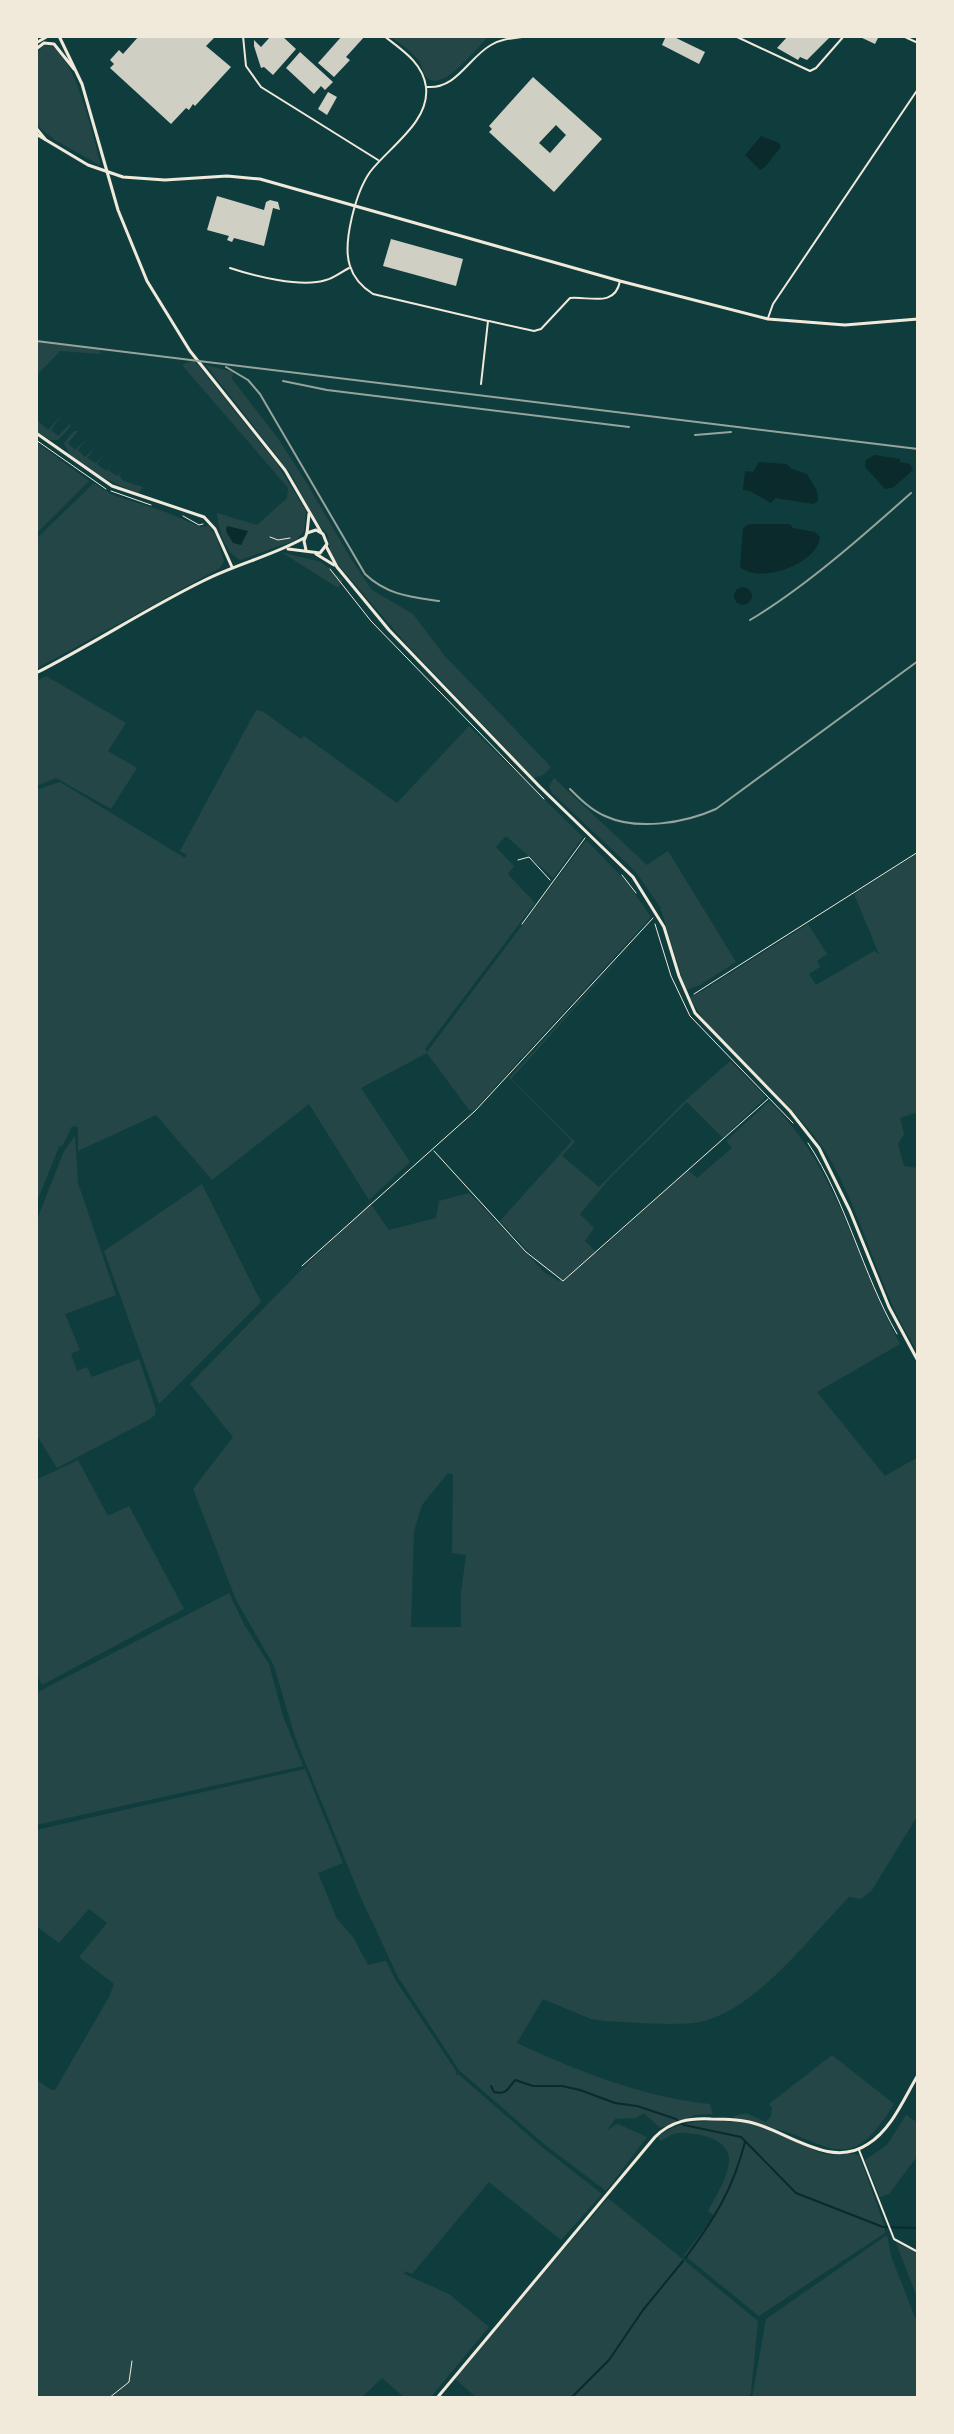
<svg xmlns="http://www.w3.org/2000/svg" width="954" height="2434" viewBox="0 0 954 2434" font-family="'Noto Sans',sans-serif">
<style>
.green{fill:#244646;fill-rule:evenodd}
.water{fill:#0a2a2b}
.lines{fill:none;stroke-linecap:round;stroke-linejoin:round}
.stream{stroke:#0a2a2b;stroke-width:2}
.building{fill:#cfcfc3;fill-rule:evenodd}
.path{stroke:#f1e9da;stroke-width:1}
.minor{stroke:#f1e9da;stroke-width:2}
.tertiary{stroke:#f1e9da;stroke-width:3}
.secondary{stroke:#f1e9da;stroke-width:3}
.primary{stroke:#f1e9da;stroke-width:3}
.rail{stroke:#97a49c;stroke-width:2}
</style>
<rect width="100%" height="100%" fill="#0f3d3e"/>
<g class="green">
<path d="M390 36H485L486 39C476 49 443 92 427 78 423 74 422 66 419 61 412 51 400 44 390 36Z"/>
<path d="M50 45C76 58 94 138 101 166L55 140 36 125V54L43 46Z"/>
<path d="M36 342 101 349 100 354 60 351 36 376Z"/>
<path d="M194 360 277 464 306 511 304 531 296 540 240 560C225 552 218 529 217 513L257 525 287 498 288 488 182 365Z"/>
<path d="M206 365 233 372 232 379 277 437 306 482 353 562 372 590 413 614 444 655 551 767 543 775 534 778 408 646 336 562 330 551 328 535 315 520 291 474Z"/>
<path d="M61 416 51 430 58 436 70 424 71 426 58 440H50L36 431 37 420 48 430Z"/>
<path d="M74 431H78L68 443 75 450 86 439 78 450 85 457 95 447 87 458 96 463 104 455 97 464 106 471 113 463 108 470 117 476 122 471 119 476 124 481 143 487 138 493C117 484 70 466 64 443Z"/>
<path d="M36 442 89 481 36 534Z"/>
<path d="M94 483 113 495 163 511 201 527 209 526 216 536 224 561 220 568 36 669V539Z"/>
<path d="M281 552 321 562 343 580 338 588Z"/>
<path d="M46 676 126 723 108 751 137 768 111 809 56 778 36 786V681Z"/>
<path d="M256 710 262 711 301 739 304 736 397 803 469 726 583 837 553 878 506 836 496 847 514 866 508 874 535 903 425 1049 427 1052 586 840 626 881 651 917 473 1111 469 1110 427 1053 361 1088 410 1162 369 1200 309 1104 212 1180 156 1115 78 1151V1127L72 1126 63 1145 59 1147 36 1204V790L60 782 185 858 187 855 180 851Z"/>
<path d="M554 778 647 865 668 851 736 962 700 985 686 990 660 907 636 872 552 793 549 786Z"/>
<path d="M918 853V1112L900 1118 904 1134 898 1144 904 1166 918 1168V1353C909 1337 899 1321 892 1304 869 1253 854 1196 823 1148 786 1093 719 1054 690 997L704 990 808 924 827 954 817 961 820 967 809 974 816 985 874 951 879 954 854 894Z"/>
<path d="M652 922 511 1079 575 1142 562 1156 599 1187 686 1100 730 1061 766 1097 723 1138 687 1102 610 1178 580 1214 594 1228 585 1241 597 1253 688 1170 697 1178 732 1148 726 1141 769 1101C838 1167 856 1262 900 1344L817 1392 885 1476 918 1457V1815L872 1890 861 1899 849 1897C810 1937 758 2007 704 2021 683 2027 629 2022 605 2021L591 2019 543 1999 517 2043C577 2071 643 2097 710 2104L713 2114 695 2115 660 2128 644 2113 636 2118 615 2119 607 2130 618 2124 647 2137 606 2191 544 2144 459 2070 398 1977 360 1896 295 1737 274 1666 236 1600 193 1489 233 1437 190 1384 298 1273 370 1203 389 1230 436 1218 439 1201 469 1193 545 1273 559 1281 562 1280 541 1265 500 1221 572 1141 509 1078ZM448 1473 453 1475 452 1553 466 1555 461 1593V1627H411L414 1531 422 1505Z"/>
<path d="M75 1136 78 1183 116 1295 65 1314 80 1350 71 1354 77 1371 87 1367 92 1377 139 1359 156 1410 155 1415 150 1419 57 1468 36 1434V1222L64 1151Z"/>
<path d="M202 1184 261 1302 159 1404 104 1251Z"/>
<path d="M78 1460 108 1516 129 1506 184 1609 42 1685 36 1674V1480Z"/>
<path d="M229 1593 245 1626 269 1664 283 1716 303 1766 36 1825V1693Z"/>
<path d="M305 1769 343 1863 318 1873 337 1919 353 1937 368 1965 386 1961 396 1981 456 2071V2076L458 2074 542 2147 602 2194 561 2240 489 2182 412 2274 405 2271 404 2274 449 2294 489 2327 430 2398H405L382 2378 361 2398H36V2079L51 2090H55L109 1997 114 1984 79 1957 107 1923 89 1909 59 1943 36 1926V1830Z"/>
<path d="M832 2055 894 2104C847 2181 830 2140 765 2126 783 2134 805 2147 821 2153 834 2157 848 2152 859 2155L884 2224 885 2233 759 2316 684 2255 714 2216 708 2211C716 2196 729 2176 729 2159 729 2137 694 2132 678 2133 671 2134 666 2138 661 2141L657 2137C682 2120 704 2120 734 2122V2116L746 2113 766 2122 771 2116 772 2107 769 2104Z"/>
<path d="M906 2115 918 2123V2155L889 2194 880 2197 865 2160 887 2145Z"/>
<path d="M608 2198 758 2321 751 2393 748 2398H477L454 2378Z"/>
<path d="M887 2235 891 2256 918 2325V2398H752L766 2319Z"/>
<path d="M896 2243 918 2252V2300Z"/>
</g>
<g class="water">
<path d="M761 136 779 143 781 147 765 167 760 170 745 155Z"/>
<path d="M874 455 900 459V462L910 464 913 470 894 487 885 489 865 467 866 460Z"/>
<path d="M759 462 787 464 792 469 807 474 817 491 818 501 813 504 775 498 771 503 750 491 743 490 745 471 753 472Z"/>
<path d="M749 524H790L793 528 815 532 820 537C818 563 761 585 740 567L743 528Z"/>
<path d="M227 526 248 531 241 545 233 543 226 531Z"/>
<circle cx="743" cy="596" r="9"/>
</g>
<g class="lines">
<g class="stream">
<path d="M491 2086 494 2092C506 2095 508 2089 515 2080L533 2086H562L580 2090 615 2103 637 2106 676 2119 684 2125 741 2137 796 2193 883 2227 918 2228"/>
<path d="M686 2257C715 2218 733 2189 745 2142"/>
<path d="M571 2398 609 2360 643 2310 683 2261"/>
</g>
</g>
<g class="building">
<path d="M139 36H212L214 38 206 46 231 67 195 106 193 104 189 110 186 108 171 124 110 68 114 64 110 60 119 50 123 54Z"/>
<path d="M271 36H282L296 49 273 75 264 67 261 68 254 46V40L261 47Z"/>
<path d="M342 36H365L346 57 350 60 334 77 318 63Z"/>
<path d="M666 36H672L705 52 699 64 662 45Z"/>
<path d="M788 36H831L807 60 800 57 798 60 777 48Z"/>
<path d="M858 36H879L875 44Z"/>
<path d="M300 52 333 82 325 90 321 86 314 94 286 68Z"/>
<path d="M533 77 602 139 554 192 489 132 492 129 489 126ZM556 125 566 135 550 153 539 143Z"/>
<path d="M328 92 337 97 327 115 318 109Z"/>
<path d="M217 196 264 210 266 202 270 200 278 202 280 210 273 208 264 246 234 238 232 242 227 240 229 236 207 230Z"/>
<path d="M391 239 463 259 456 286 383 266Z"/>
</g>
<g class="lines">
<g class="path">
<path d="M36 440 106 489"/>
<path d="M111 491 151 505"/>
<path d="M183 516 199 525 203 524"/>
<path d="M270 537 278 540 290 538"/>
<path d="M330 569 371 621 544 799"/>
<path d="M518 860 529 857 550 880"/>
<path d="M622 875 636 893"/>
<path d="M522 924 585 838"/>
<path d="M655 924 671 976 690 1016 793 1123"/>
<path d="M694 994 918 852"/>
<path d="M808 1143C847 1202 862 1273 897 1334"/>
<path d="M434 1151 526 1252 563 1281 768 1099"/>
<path d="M302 1266 475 1111 653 918"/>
<path d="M109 2398 129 2382 132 2361"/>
</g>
<g class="minor">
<path d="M243 36 246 66 261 87 378 160"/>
<path d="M384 36C402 50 423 63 426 87 430 122 389 147 370 172 356 192 342 243 350 266 354 279 362 287 373 294L488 321 481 384"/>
<path d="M735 36 810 71 816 68 844 36"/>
<path d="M903 36 918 43"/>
<path d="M427 87C457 89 468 58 491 45 502 38 516 38 529 36"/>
<path d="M230 268C254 276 301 288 326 280 334 278 341 272 349 268"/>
<path d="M768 318 773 304 918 89"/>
<path d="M489 321 534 331 541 329 570 298C589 296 615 308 620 281"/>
<path d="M859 2150 894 2239 918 2252"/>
</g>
<g class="tertiary">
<path d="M36 134 88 165 123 177 165 180 227 176 260 179 620 281 768 319 845 325 918 319"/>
<path d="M36 433 112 486 204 517 215 529 232 567"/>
</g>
<path class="secondary" d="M437 2398 655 2137C671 2121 689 2118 711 2119 725 2119 739 2119 753 2123 790 2133 831 2169 868 2144 892 2129 904 2098 918 2075"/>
<g class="primary">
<path d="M59 36 82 84 118 210 147 281 190 351 285 470 321 532"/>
<path d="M36 37 37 36"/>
<path d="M36 43 48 36"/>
<path d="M36 49 44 43 54 44 74 69"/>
<path d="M36 128 45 139"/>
<path d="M307 533 309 514"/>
<path d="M326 546 337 567 389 630 539 786 633 877 664 927 679 976 695 1013 790 1111 819 1148 850 1211 889 1307 918 1361"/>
<path d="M288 549 320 553 327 544 323 534 316 530 307 533 304 541 306 550"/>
<path d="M316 554 334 565"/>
<path d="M36 673C93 644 146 609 203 581 236 564 272 556 304 538"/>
</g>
<g class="rail">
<path d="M36 341 918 449"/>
<path d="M226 367 248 380 260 394 365 574C387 595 411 597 439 601"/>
<path d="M283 381 327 390 629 427"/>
<path d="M695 435 731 432"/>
<path d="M750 620C804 588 864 535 911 493"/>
<path d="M570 789C580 799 591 810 605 816 637 831 685 823 716 809L918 661"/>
</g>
</g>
<rect width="954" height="2434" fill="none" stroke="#f1e9da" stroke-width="76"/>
</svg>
